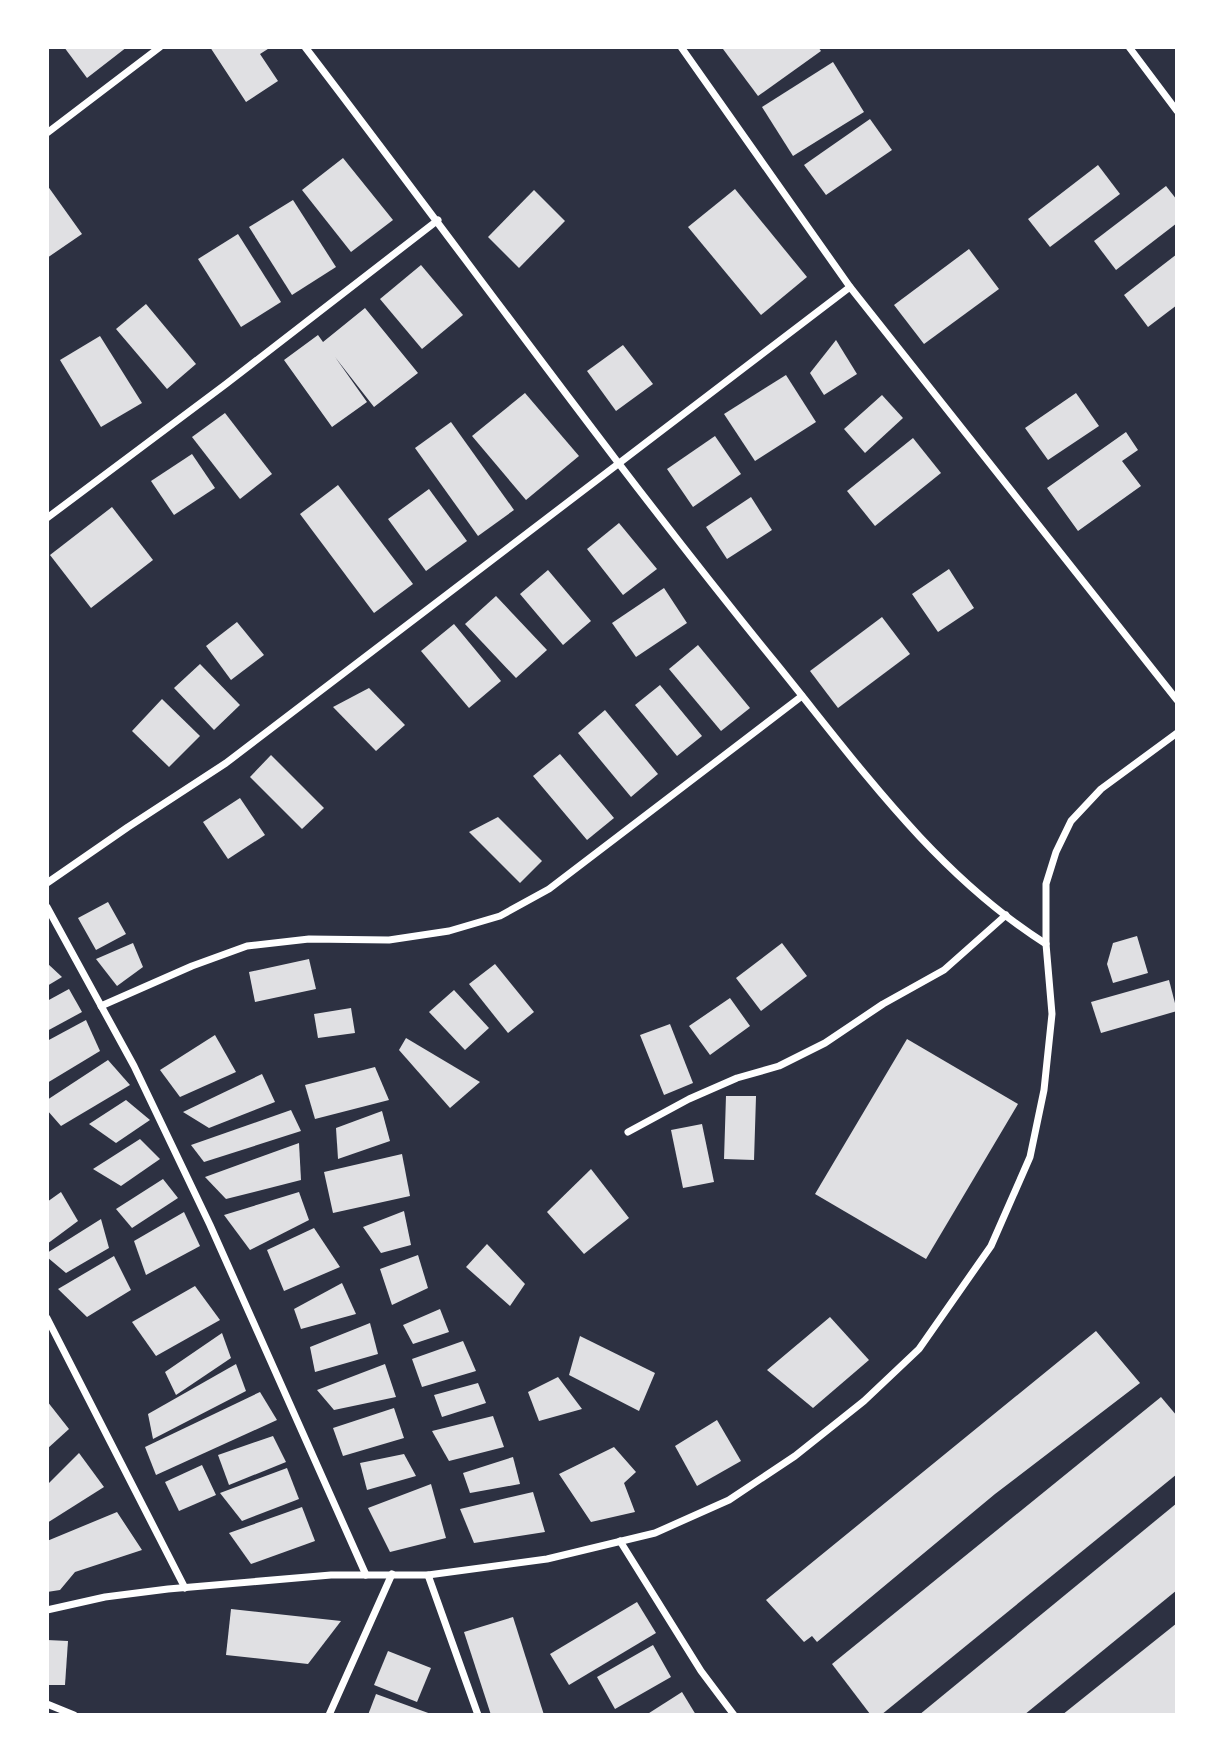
<svg xmlns="http://www.w3.org/2000/svg" width="1224" height="1762" viewBox="0 0 1224 1762" font-family="Roboto,sans-serif">
<style>
.building{fill:#e0e0e3}
.lines{fill:none;stroke-linecap:round;stroke-linejoin:round}
.minor{stroke:#fff;stroke-width:7}
</style>
<rect width="100%" height="100%" fill="#2d3142"/>
<g class="building">
<path d="M64 47H127L87 78Z"/>
<path d="M210 47H271L260 54 278 81 246 102Z"/>
<path d="M725 47H818L821 51 758 96 723 49Z"/>
<path d="M833 62 864 112 793 156 762 107Z"/>
<path d="M870 119 892 150 826 195 804 165Z"/>
<path d="M343 158 393 220 351 252 302 190Z"/>
<path d="M1098 165 1120 194 1050 247 1028 219Z"/>
<path d="M47 185 82 234 47 258Z"/>
<path d="M1166 186 1177 200V223L1116 270 1094 241Z"/>
<path d="M735 189 807 277 761 315 688 227Z"/>
<path d="M534 190 565 221 519 268 488 237Z"/>
<path d="M293 200 336 267 292 295 249 227Z"/>
<path d="M238 234 281 302 241 327 198 259Z"/>
<path d="M969 249 999 289 924 344 894 305Z"/>
<path d="M1177 254V305L1148 327 1124 295Z"/>
<path d="M421 265 463 315 422 349 380 299Z"/>
<path d="M146 304 196 364 167 389 116 329Z"/>
<path d="M365 308 418 373 374 407 335 357 367 402 332 427 284 360 318 335 323 342Z"/>
<path d="M100 336 142 403 101 427 60 360Z"/>
<path d="M836 340 857 374 824 395 810 373Z"/>
<path d="M623 345 653 384 616 411 587 371Z"/>
<path d="M786 375 816 422 755 461 724 414Z"/>
<path d="M525 393 579 456 526 500 472 436Z"/>
<path d="M1076 393 1099 426 1048 460 1025 428Z"/>
<path d="M882 395 903 418 865 453 844 429Z"/>
<path d="M225 413 272 474 240 499 192 437Z"/>
<path d="M451 422 514 510 478 536 415 448Z"/>
<path d="M1126 432 1138 450 1122 461 1141 486 1078 531 1047 488Z"/>
<path d="M715 436 741 474 693 507 667 469Z"/>
<path d="M913 438 941 473 875 526 847 491Z"/>
<path d="M192 454 215 488 174 515 151 481Z"/>
<path d="M338 485 413 584 374 613 300 514Z"/>
<path d="M429 489 467 541 426 571 388 519Z"/>
<path d="M751 497 772 530 727 559 706 527Z"/>
<path d="M112 507 153 560 91 608 50 555Z"/>
<path d="M619 523 657 569 623 595 587 549Z"/>
<path d="M949 569 974 608 938 632 912 594Z"/>
<path d="M548 570 591 621 563 645 520 594Z"/>
<path d="M664 588 687 623 636 657 612 623Z"/>
<path d="M496 596 547 650 516 678 465 624Z"/>
<path d="M882 617 910 654 838 708 810 671Z"/>
<path d="M237 622 264 655 231 680 206 646Z"/>
<path d="M454 624 501 681 469 708 421 651Z"/>
<path d="M698 645 750 708 721 731 669 669Z"/>
<path d="M200 664 240 705 214 730 174 688Z"/>
<path d="M660 685 702 736 677 756 635 705Z"/>
<path d="M369 688 405 725 376 751 333 707Z"/>
<path d="M162 699 200 736 169 767 132 731Z"/>
<path d="M605 710 658 774 631 797 578 733Z"/>
<path d="M560 754 614 818 587 840 533 776Z"/>
<path d="M271 755 324 808 302 829 250 777Z"/>
<path d="M240 798 265 835 228 859 203 822Z"/>
<path d="M498 817 542 861 520 883 469 832Z"/>
<path d="M108 902 126 934 96 950 78 918Z"/>
<path d="M1137 936 1148 973 1113 983 1107 964 1113 943Z"/>
<path d="M133 943 143 967 117 986 96 959Z"/>
<path d="M782 943 807 976 761 1011 736 978Z"/>
<path d="M309 959 316 989 255 1002 249 972Z"/>
<path d="M47 963 62 977 47 986Z"/>
<path d="M495 964 534 1012 508 1033 469 984Z"/>
<path d="M1169 980 1177 1011 1101 1033 1091 1002Z"/>
<path d="M69 989 82 1012 47 1031V1001Z"/>
<path d="M454 990 489 1028 465 1050 429 1012Z"/>
<path d="M730 998 750 1026 710 1055 689 1026Z"/>
<path d="M351 1008 355 1033 318 1038 314 1014Z"/>
<path d="M86 1020 100 1051 47 1083V1041Z"/>
<path d="M670 1024 693 1083 664 1095 640 1035Z"/>
<path d="M215 1035 236 1072 180 1097 160 1070Z"/>
<path d="M406 1038 480 1082 450 1108 399 1050Z"/>
<path d="M907 1039 1018 1104 926 1259 815 1194Z"/>
<path d="M108 1060 130 1085 61 1126 47 1110V1100Z"/>
<path d="M375 1067 389 1100 315 1119 305 1085Z"/>
<path d="M262 1074 275 1102 209 1128 183 1112Z"/>
<path d="M726 1096H756L754 1160 724 1159Z"/>
<path d="M126 1100 150 1120 116 1143 89 1124Z"/>
<path d="M291 1110 301 1131 204 1162 191 1145Z"/>
<path d="M382 1111 390 1141 338 1159 336 1128Z"/>
<path d="M702 1124 714 1182 683 1188 671 1130Z"/>
<path d="M140 1139 160 1159 121 1186 93 1169Z"/>
<path d="M299 1143 301 1180 226 1199 205 1177Z"/>
<path d="M402 1154 410 1196 333 1213 324 1172Z"/>
<path d="M591 1169 629 1218 584 1254 547 1212Z"/>
<path d="M163 1179 178 1198 132 1228 116 1209Z"/>
<path d="M61 1192 78 1221 47 1244V1202Z"/>
<path d="M299 1192 309 1220 250 1250 224 1215Z"/>
<path d="M404 1211 411 1245 381 1253 363 1227Z"/>
<path d="M184 1212 200 1246 146 1275 134 1241Z"/>
<path d="M101 1219 109 1248 66 1273 47 1257V1253Z"/>
<path d="M314 1228 340 1267 284 1291 267 1250Z"/>
<path d="M487 1244 525 1284 510 1306 466 1267Z"/>
<path d="M418 1255 428 1288 392 1305 380 1269Z"/>
<path d="M114 1256 131 1290 87 1317 58 1289Z"/>
<path d="M342 1283 356 1314 301 1329 294 1309Z"/>
<path d="M195 1286 220 1320 156 1356 132 1322Z"/>
<path d="M440 1309 449 1332 413 1344 403 1325Z"/>
<path d="M830 1317 869 1360 813 1408 767 1370Z"/>
<path d="M370 1323 378 1354 315 1372 310 1347Z"/>
<path d="M1096 1331 1140 1383 995 1494 817 1642 812 1636 804 1642 766 1600Z"/>
<path d="M222 1333 231 1358 176 1395 165 1372Z"/>
<path d="M580 1336 655 1373 639 1411 569 1375Z"/>
<path d="M463 1341 476 1371 422 1387 412 1359Z"/>
<path d="M236 1364 246 1391 153 1439 148 1414Z"/>
<path d="M385 1364 396 1397 334 1410 317 1390Z"/>
<path d="M558 1377 582 1409 539 1421 528 1392Z"/>
<path d="M478 1383 486 1403 442 1417 434 1395Z"/>
<path d="M260 1392 277 1420 156 1475 145 1447Z"/>
<path d="M1161 1397 1177 1416V1474L881 1715 870 1714 832 1664Z"/>
<path d="M47 1401 69 1429 47 1449Z"/>
<path d="M394 1408 404 1438 343 1456 333 1428Z"/>
<path d="M493 1416 504 1447 449 1461 432 1431Z"/>
<path d="M717 1420 741 1461 697 1486 675 1446Z"/>
<path d="M273 1436 286 1462 229 1485 218 1455Z"/>
<path d="M614 1447 636 1472 624 1483 635 1512 591 1522 559 1474Z"/>
<path d="M79 1453 104 1487 47 1523V1485Z"/>
<path d="M404 1454 416 1476 367 1490 360 1463Z"/>
<path d="M513 1457 520 1484 470 1493 463 1473Z"/>
<path d="M202 1465 216 1495 179 1511 165 1482Z"/>
<path d="M287 1468 299 1499 242 1521 220 1493Z"/>
<path d="M431 1484 446 1538 390 1552 368 1508Z"/>
<path d="M533 1492 545 1532 474 1543 460 1509Z"/>
<path d="M1177 1503V1590L1024 1715H919Z"/>
<path d="M302 1507 315 1541 251 1564 229 1533Z"/>
<path d="M117 1512 142 1550 75 1572 60 1590 47 1592V1541Z"/>
<path d="M637 1602 656 1633 569 1685 550 1654Z"/>
<path d="M231 1609 341 1621 308 1664 226 1655Z"/>
<path d="M513 1617 544 1715H491L464 1632Z"/>
<path d="M1177 1623V1715H1062Z"/>
<path d="M47 1640 68 1641 65 1685H47Z"/>
<path d="M653 1645 671 1677 615 1709 597 1677Z"/>
<path d="M388 1651 431 1668 417 1702 374 1685Z"/>
<path d="M682 1692 696 1715H646Z"/>
<path d="M376 1694 431 1714 430 1715H368Z"/>
</g>
<g class="lines">
<g class="minor">
<path d="M305 47C462 252 612 462 775 662 857 763 934 873 1046 944"/>
<path d="M681 47 850 287 1177 700"/>
<path d="M1129 47 1177 111"/>
<path d="M47 133 160 47"/>
<path d="M47 518 226 384 438 220"/>
<path d="M47 883 128 827 226 763 850 287"/>
<path d="M47 907 134 1066 210 1225 366 1575"/>
<path d="M101 1006 192 966 247 946 309 939 389 940 449 931 500 916 549 889 802 696"/>
<path d="M628 1132 689 1099 737 1078 779 1066 825 1043 883 1004 944 970 1006 915"/>
<path d="M47 1318 185 1588"/>
<path d="M620 1541 701 1671 734 1715"/>
<path d="M428 1575 478 1715"/>
<path d="M47 1610 105 1597 168 1589 331 1575H428L547 1559 655 1533 729 1500 795 1456 864 1401 919 1349 991 1246 1030 1157 1044 1090 1052 1014 1046 944V884L1056 852 1071 821 1101 789 1177 733"/>
<path d="M47 1704 74 1715"/>
<path d="M329 1715 392 1574"/>
</g>
</g>
<rect width="1224" height="1762" fill="none" stroke="#ffffff" stroke-width="98"/>
</svg>
